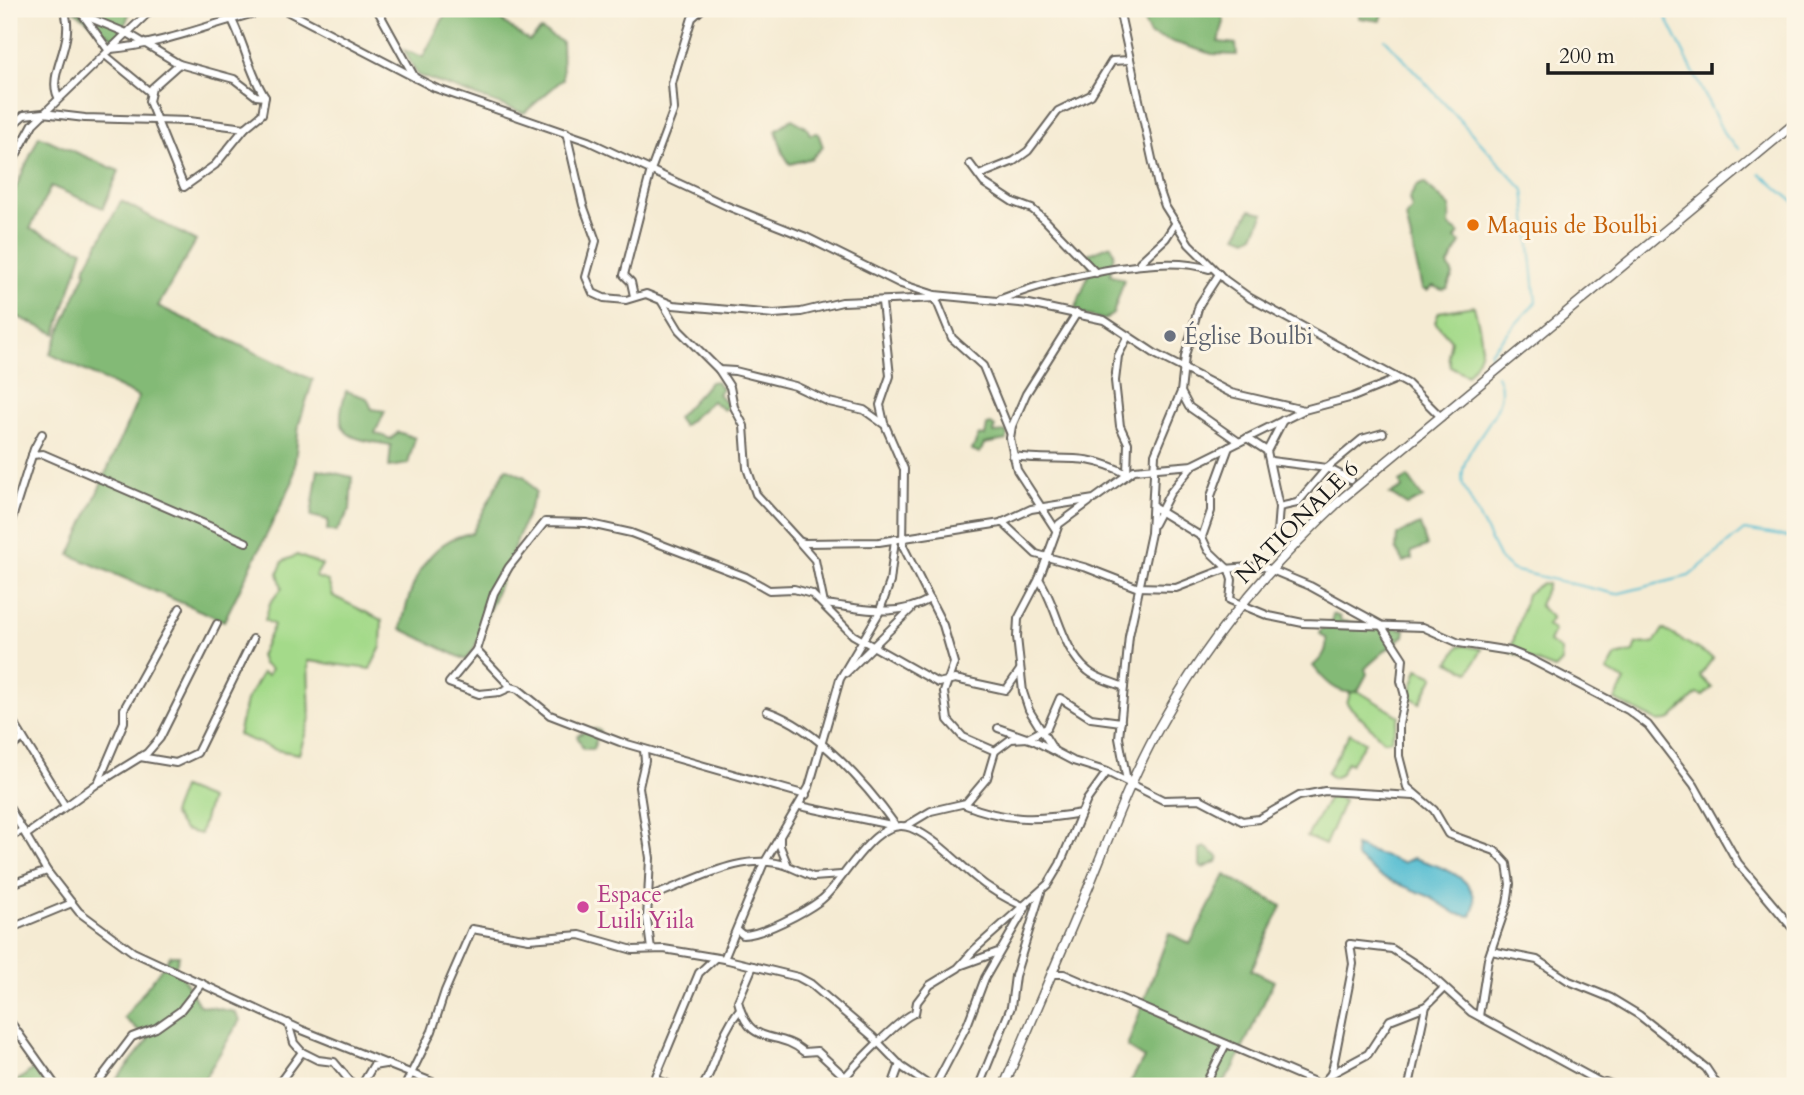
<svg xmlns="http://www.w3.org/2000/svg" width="1804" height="1095" viewBox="0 0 1804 1095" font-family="Cardo,serif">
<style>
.green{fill:#a4da8a;stroke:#607b53;stroke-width:2}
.forest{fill:#83ba76;stroke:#506b49;stroke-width:2}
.water{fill:#55bdd2;stroke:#386c77;stroke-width:2}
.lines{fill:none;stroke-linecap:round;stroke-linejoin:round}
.stream{stroke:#55bdd2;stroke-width:2}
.minor-casing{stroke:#68645c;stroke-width:10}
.major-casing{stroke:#68645c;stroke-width:11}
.minor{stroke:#fff;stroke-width:6}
.major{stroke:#fff;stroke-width:8}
.food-dot{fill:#e8710a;stroke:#fcf5e5;stroke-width:2.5}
.worship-dot{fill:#6b7280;stroke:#fcf5e5;stroke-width:2.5}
.hotel-dot{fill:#d1479c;stroke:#fcf5e5;stroke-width:2.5}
.labels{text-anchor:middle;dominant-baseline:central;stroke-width:6;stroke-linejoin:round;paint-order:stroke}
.food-label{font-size:23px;fill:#c56008;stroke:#fcf5e5;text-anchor:start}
.worship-label{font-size:23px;fill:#5b616d;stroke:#fcf5e5;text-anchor:start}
.street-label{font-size:23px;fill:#1c1c1c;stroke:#fcf5e5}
.hotel-label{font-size:23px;fill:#b23c85;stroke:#fcf5e5;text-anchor:start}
</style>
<rect width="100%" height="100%" fill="#fcf5e5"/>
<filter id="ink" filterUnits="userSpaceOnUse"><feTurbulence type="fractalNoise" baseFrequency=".0143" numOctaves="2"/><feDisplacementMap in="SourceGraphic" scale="14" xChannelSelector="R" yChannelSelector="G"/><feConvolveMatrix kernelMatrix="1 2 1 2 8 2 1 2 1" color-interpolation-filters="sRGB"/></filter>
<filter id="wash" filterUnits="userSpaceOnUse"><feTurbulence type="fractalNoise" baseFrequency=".00686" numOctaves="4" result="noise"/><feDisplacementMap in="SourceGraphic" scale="28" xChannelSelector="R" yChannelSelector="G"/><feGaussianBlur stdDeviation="1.57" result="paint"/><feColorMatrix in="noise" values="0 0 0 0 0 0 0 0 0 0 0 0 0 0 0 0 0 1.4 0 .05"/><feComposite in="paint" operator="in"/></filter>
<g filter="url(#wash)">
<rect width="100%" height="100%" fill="#f5ebd3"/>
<g class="green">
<path d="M1474 306C1481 336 1489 349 1467 375L1450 366 1448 355 1451 340 1435 322 1439 312Z"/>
<path d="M297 555 322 565 315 577 328 581 333 596 382 620 381 647 370 669 308 661 310 719 299 754 276 750 238 735 246 701 262 673 268 675 271 669 263 664 260 656 274 625 265 620 270 603 282 588 278 573 283 561Z"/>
<path d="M1542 583 1548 584 1539 605 1552 618 1547 625 1554 631 1549 642 1561 650 1562 662 1555 669 1510 652 1527 594Z"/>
<path d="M1663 629 1713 658 1700 676 1712 688 1703 696 1697 694 1671 719 1659 722 1615 700 1625 681 1607 671 1616 656 1633 652 1636 644 1654 643Z"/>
<path d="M1460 645 1482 649 1469 672 1449 662Z"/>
<path d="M1418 669 1434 676 1420 703 1409 696Z"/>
<path d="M1358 691 1399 716 1391 740 1384 741 1347 704 1350 693Z"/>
<path d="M1350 733 1365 742 1351 764 1347 762 1340 775 1333 778 1327 773Z"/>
<path d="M182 788 210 799 200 834 184 830 172 814Z"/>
<path d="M1331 794 1344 801 1325 845 1307 837Z"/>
</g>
<g class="forest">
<path d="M71 9H131L122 33 116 40Z"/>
<path d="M448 9H486L529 41 541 30 562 42 563 79 524 113 417 75 404 50 423 57Z"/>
<path d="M1138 9H1220L1224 22 1218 42 1236 44 1237 55 1212 54 1150 35Z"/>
<path d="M1359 9H1383L1380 21 1359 18Z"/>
<path d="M792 119 806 127 810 134 818 133 823 147 812 158 790 164 783 153 776 130Z"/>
<path d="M39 136 119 171 103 208 51 186 30 229 83 250 56 334 9 313V203Z"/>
<path d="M1424 183 1450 207 1449 226 1459 233 1455 239 1461 243 1448 265 1453 275 1447 288 1442 290 1433 286 1427 291 1422 289 1406 217 1412 209 1409 199 1416 186Z"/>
<path d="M121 201 196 241 158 306 313 380 299 424 293 481 224 621 70 555 139 397 50 354 86 272 84 270Z"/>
<path d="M1250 210 1264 213 1254 235 1247 239 1237 235Z"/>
<path d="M1111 245 1114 253 1110 274 1124 280 1113 314 1104 320 1074 312 1090 271 1088 254Z"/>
<path d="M716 381 722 388 718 394 729 406 724 410 712 401 683 426 677 418 710 382Z"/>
<path d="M346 391 367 398 372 409 385 411 375 433 391 439 398 432 415 438 408 464 389 467 391 445C350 438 331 438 346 391Z"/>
<path d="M991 424 995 427 994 433 1007 432V440L984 444 980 453 972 450 979 435 985 436 987 425Z"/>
<path d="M506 468 525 477 536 492 474 649 466 660 401 629C409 588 424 540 472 533Z"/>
<path d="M318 469 352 477 350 510 336 532 327 530 328 520 311 516Z"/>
<path d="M1408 477 1423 498 1407 505 1390 494 1402 488 1400 482Z"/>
<path d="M1420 524 1427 546 1411 552 1412 559 1403 562 1396 549 1397 535Z"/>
<path d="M1333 614 1340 617 1341 621 1405 629 1404 636C1400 638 1368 665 1365 669L1367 674 1358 691C1338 697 1324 680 1313 666 1322 658 1328 651 1326 638L1319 633 1322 628H1330Z"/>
<path d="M596 729 600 731 593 749H583L577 736 587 730Z"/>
<path d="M1205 847 1219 857 1217 862 1203 868 1200 866V849Z"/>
<path d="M1225 875 1282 906 1251 970 1274 981 1234 1067 1220 1086H1128L1144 1058 1127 1047 1169 933 1190 944Z"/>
<path d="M171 955H179L174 971 181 974 199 1005 235 1012 240 1020 200 1086H111L149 1039 124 1018Z"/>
<path d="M33 1069 46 1086H11Z"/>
</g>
<path class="water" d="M1355 846 1403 863 1413 858C1438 865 1488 880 1471 916L1457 914 1428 896 1381 877 1356 857Z"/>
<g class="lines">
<g class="stream">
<path d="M1662 9 1725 136 1739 149"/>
<path d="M1385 39 1524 190 1536 302 1490 352 1493 366"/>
<path d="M1760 173 1795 203"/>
<path d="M1497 375C1517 414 1455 444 1463 485L1500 559 1512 570 1616 594 1689 576 1744 530 1795 538"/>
</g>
</g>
</g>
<g filter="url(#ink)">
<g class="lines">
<defs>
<g id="minor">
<path d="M71 9 83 15 109 51"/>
<path d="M283 9 435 88 588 141 727 206 806 237 901 284 935 295 1029 304 1104 320 1157 355 1231 393 1304 410 1353 397 1397 379"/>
<path d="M377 9 415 78"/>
<path d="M931 9 932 10"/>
<path d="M1119 9 1158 186 1165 206 1189 244 1225 280 1250 298 1408 384 1441 417"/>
<path d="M83 15 129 34 179 64 234 79 256 96 265 97"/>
<path d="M111 49C169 44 217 20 273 9"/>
<path d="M105 55 150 92"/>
<path d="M179 64 152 88 149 101 184 187 215 165 245 128"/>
<path d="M58 97C46 73 77 42 64 9"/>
<path d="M9 128 24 115 43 113 85 118 189 121 245 128 262 114 265 97C247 69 244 37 226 9"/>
<path d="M566 132 583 205 596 241 586 277 593 293 604 298 626 300 646 294 673 305 774 314 801 312 842 302 939 298"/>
<path d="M970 164 984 183 1013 202 1032 209 1045 220 1096 273"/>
<path d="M9 168 33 124 152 9"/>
<path d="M979 175 1014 161 1028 151 1058 111 1091 95 1112 61 1130 60"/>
<path d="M1140 262 1166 238 1175 224"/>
<path d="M634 296 631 282 624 275 651 170 674 109 672 84 677 66 692 18 702 9"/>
<path d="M932 296 938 304 952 338 983 366 1010 432"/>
<path d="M1001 299C1050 280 1159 252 1209 269"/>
<path d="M662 302 679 330 719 370 735 371 795 386 829 402 864 410 885 425 904 469 903 546 943 625 954 663 944 692 948 720 963 737 995 751"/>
<path d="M882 302 890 376 880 405 884 423"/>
<path d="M719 370 730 387 734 407 744 426 747 468 756 494 799 541 804 543 879 542 1001 523 1031 509 1094 499 1134 470 1193 465 1302 411"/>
<path d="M1181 392 1189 407 1239 442"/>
<path d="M1247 438 1267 451"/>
<path d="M32 455 43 454 246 542"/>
<path d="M1013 456C1059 463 1082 450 1127 474L1128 443 1120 426 1115 381 1118 356 1128 336"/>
<path d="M1271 461 1327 468 1351 480"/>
<path d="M1153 507 1202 537 1208 550 1229 570 1232 580 1230 600 1269 616 1303 623 1423 627 1459 643 1510 651 1530 659 1628 710 1648 725 1694 785 1738 863 1795 931"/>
<path d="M1279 507 1297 503 1327 468 1362 439 1383 433"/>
<path d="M1002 522 1036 554 1087 568 1136 587 1176 588 1225 569 1262 566 1310 586 1381 625 1403 659 1401 681 1405 696 1399 724V756L1407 787 1434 810 1448 834 1495 851 1507 864 1510 884 1507 904 1488 959 1479 1016"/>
<path d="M1154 524 1170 493 1193 465"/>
<path d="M9 528 34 449 42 434"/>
<path d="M1056 530 1017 470 1010 438 1012 426 1026 394 1077 313"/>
<path d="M1202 537 1211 511V496L1229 447"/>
<path d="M800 543 815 560 824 604C861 608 896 619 930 599"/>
<path d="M1283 544 1277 533 1279 507 1267 451 1283 420"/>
<path d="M1039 579C1058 607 1061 649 1088 671 1097 679 1113 682 1124 687"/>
<path d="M476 650 511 687"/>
<path d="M846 673 911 609"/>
<path d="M767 711C817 728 866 784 896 826L800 806"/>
<path d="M9 715 65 806"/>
<path d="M998 728 1035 741 1073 761 1105 771 1163 800 1200 799 1242 821 1259 819 1299 796 1325 791 1414 796"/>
<path d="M9 749 23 738"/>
<path d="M1053 749 1029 710 1023 692 1017 637 1018 619 1039 579 1059 524 1089 502"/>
<path d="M644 750 645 761 639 787 650 858 647 919 651 949"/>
<path d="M140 757 176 763 197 753 253 639"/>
<path d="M1127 781 1119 738 1129 636 1151 533 1155 454 1181 392 1185 356 1199 305 1219 274"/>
<path d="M100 782 147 753 160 738 217 624"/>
<path d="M806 795 620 742 550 715 518 689 511 687 500 692 479 694 449 683 476 650 494 593 509 567 545 522 586 523 631 533 746 577 769 590 794 589 812 594 853 635 938 683 955 679 1006 690 1020 670"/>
<path d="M963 804C1004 821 1037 821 1081 813"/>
<path d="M9 807 47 871 79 912 133 952 302 1030 442 1086"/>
<path d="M906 826 931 811 966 803 987 778 995 751 1011 739 1028 738 1047 728 1060 698 1091 718 1121 722"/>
<path d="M26 835 98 783 124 722V709L180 608"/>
<path d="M780 836V846L788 866 813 877 841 875"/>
<path d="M9 838 23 830"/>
<path d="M9 885 47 871"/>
<path d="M650 897C693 882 743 850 788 866"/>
<path d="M9 929 72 903"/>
<path d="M738 931 743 935C762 935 805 912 821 900 843 884 875 813 911 828 935 838 955 860 975 877 990 890 1007 899 1025 907"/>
<path d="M1350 944 1392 949 1426 971 1471 1012 1607 1086"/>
<path d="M1491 951 1537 960 1569 981 1611 998 1639 1015 1706 1068 1718 1086"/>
<path d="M724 959 763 865 809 787 840 679 879 613 890 582 895 539"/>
<path d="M962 965 998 952"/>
<path d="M753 966 738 1001C750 1050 777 1028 804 1052L817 1051 844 1076"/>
<path d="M1052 974H1064L1324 1086"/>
<path d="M9 1020 56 1086"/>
<path d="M288 1023 294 1043 302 1052"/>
<path d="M1331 1074 1368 1054 1390 1020 1426 1006 1444 988"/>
<path d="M655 1079 673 1086"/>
<path d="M1605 1082 1616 1086"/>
<path d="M95 1086 132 1037 156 1028 180 1011 202 983"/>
<path d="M277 1086 302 1052 318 1060 334 1062 354 1086"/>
<path d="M361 1086 373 1066 385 1064"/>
<path d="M405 1086 432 1031 445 991 472 929 529 939 580 935 633 950 664 949 724 959 798 977 811 984 872 1036 902 1067 930 1086"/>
<path d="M652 1086 699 973 715 958"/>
<path d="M703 1086C719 1059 718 1036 740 1009"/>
<path d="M839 1086C845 1074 902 1016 915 1013L917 1002 930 985 958 968 975 949 1048 884 1060 864 1087 800 1107 772"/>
<path d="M892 1086 900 1064"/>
<path d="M935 1086 968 1023 985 978 1026 907"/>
<path d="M979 1086 1011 1007 1015 976 1041 892"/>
<path d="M1210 1086 1208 1079 1226 1044"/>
<path d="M1320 1086 1331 1074 1334 1062 1353 964 1350 944"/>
<path d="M1409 1086 1426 1006"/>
</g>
<path id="major" d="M1004 1086C1032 1019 1061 953 1089 886 1112 829 1134 770 1165 717 1212 633 1274 561 1345 496L1795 123"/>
</defs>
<use href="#minor" class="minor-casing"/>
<use href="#major" class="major-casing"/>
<use href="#minor" class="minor"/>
<use href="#major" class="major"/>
</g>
</g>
<circle class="food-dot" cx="1473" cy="225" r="7"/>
<circle class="worship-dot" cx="1170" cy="336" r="7"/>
<circle class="hotel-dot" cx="583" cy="907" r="7"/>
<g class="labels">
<g class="food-label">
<text x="1487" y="225">Maquis de Boulbi</text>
</g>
<g class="worship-label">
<text x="1184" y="336">Église Boulbi</text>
</g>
<g class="street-label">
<text transform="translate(1297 522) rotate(-45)">NATIONALE 6</text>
</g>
<g class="hotel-label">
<text x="597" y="894">Espace<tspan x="597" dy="26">Luili Yiila</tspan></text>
</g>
</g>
<rect width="1804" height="1095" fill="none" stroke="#fcf5e5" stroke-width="35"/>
<path d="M1548 63v10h164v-10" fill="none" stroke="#1c1c1c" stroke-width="3.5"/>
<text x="1559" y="63" font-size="21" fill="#1c1c1c" stroke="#fcf5e5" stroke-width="5" paint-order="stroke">200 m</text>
</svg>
